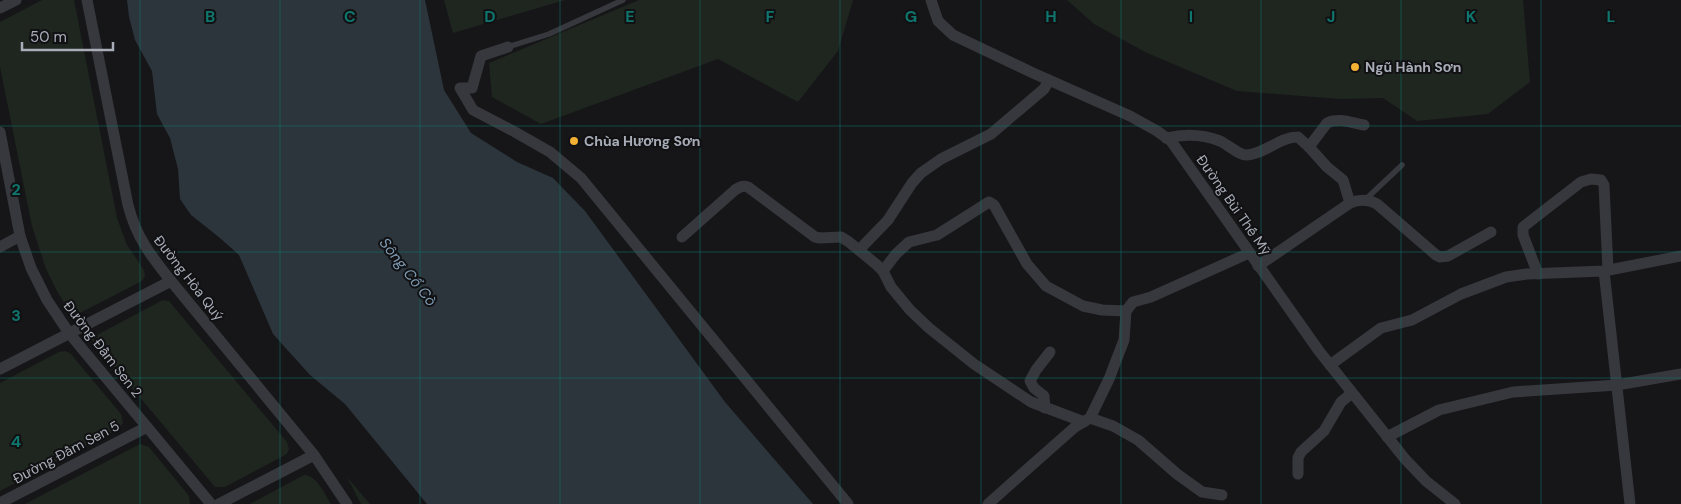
<svg xmlns="http://www.w3.org/2000/svg" width="1681" height="504" viewBox="0 0 1681 504" font-family="'DM Sans',sans-serif">
<style>
.green{fill:#1e261f}
.water{fill:#2c353c}
.lines{fill:none;stroke-linecap:round;stroke-linejoin:round}
.lane{stroke:#37383d;stroke-width:5.5}
.street{stroke:#37383d;stroke-width:11}
.grid{fill:none;stroke:#0f766e;stroke-width:1;stroke-opacity:0.55}
.poi-dot{fill:#f2b134;stroke:#111113;stroke-width:2}
.labels{text-anchor:middle;dominant-baseline:central;stroke-width:4;stroke-linejoin:round;paint-order:stroke}
.poi-label{font-size:14px;font-weight:bold;fill:#a8adb8;stroke:#111113;text-anchor:start}
.street-label{font-size:14px;fill:#a8adb8;stroke:#111113}
.water-label{font-size:15px;font-style:italic;fill:#7f9bb3;stroke:#111113}
.grid-label{font-size:16px;text-anchor:middle;font-weight:bold;fill:#0f766e;stroke:#111113;stroke-width:4;stroke-linejoin:round;paint-order:stroke}
</style>
<rect width="100%" height="100%" fill="#161618"/>
<g class="green">
<path d="M42 0H74L117 218 127 245 144 270 145 276 142 281 78 314 70 312 57 291 46 269 32 226 0 67V22Z"/>
<path d="M444 0H565L453 33Z"/>
<path d="M639 0H853L838 51 798 102 718 59 541 124 492 97 489 63Z"/>
<path d="M1067 0H1523L1530 82 1488 114 1417 121 1383 98 1340 99 1237 91 1147 53 1094 24Z"/>
<path d="M163 300 169 301 287 442 289 449 287 454 225 487H215L92 340 93 337Z"/>
<path d="M65 351 70 353 121 414 123 423 118 429 0 491V383L59 352Z"/>
<path d="M140 444 149 447 189 496 190 504H25Z"/>
<path d="M304 475C317 475 325 495 331 504H250Z"/>
<path d="M347 477 370 504H361Z"/>
</g>
<path class="water" d="M127 0H425L444 90 471 133 517 162 553 178 585 211 725 402 813 504H427L345 404 310 375 273 334 239 255 220 238 191 215 180 199 178 169 170 138 157 114 152 71 135 40 129 17Z"/>
<g class="lines">
<g class="lane">
<path d="M508 47 549 34 623 0"/>
<path d="M1366 199 1402 165"/>
</g>
<g class="street">
<path d="M87 0 128 205C136 237 151 256 171 281L314 455 347 504"/>
<path d="M931 0 938 21 953 35 1033 73 1130 116 1157 131 1171 141 1319 351 1405 459 1426 481 1455 504"/>
<path d="M0 8 16 0"/>
<path d="M508 47 481 56 472 88H460L473 110 515 132 550 152 581 178 848 504"/>
<path d="M0 132 20 236 31 268 47 300 69 333 211 504"/>
<path d="M1166 138C1184 134 1202 134 1220 141 1227 144 1240 156 1247 155 1265 154 1279 137 1298 137L1309 147 1327 167 1343 180 1350 203"/>
<path d="M1309 147 1327 123C1338 117 1352 123 1364 125"/>
<path d="M682 237 735 190C739 187 743 185 748 187L815 237 820 238 841 237 849 242 877 265 883 271 891 287 910 310 929 328 974 364 1031 402 1084 422"/>
<path d="M0 247 20 236"/>
<path d="M859 250 888 220 912 183 921 173 941 159 991 134 1044 89 1049 80"/>
<path d="M1258 266 1350 203C1360 199 1368 199 1377 204L1436 255 1440 257 1448 256 1491 232"/>
<path d="M883 271 896 254 909 242 937 235 989 202 994 205 1027 264 1046 286 1083 306 1102 310 1126 311"/>
<path d="M1604 271 1630 504"/>
<path d="M1538 274 1523 235V227L1581 182 1591 179 1601 180 1604 185 1608 270"/>
<path d="M1330 365 1381 328 1412 320 1461 294 1506 277 1527 274 1604 271 1681 256"/>
<path d="M0 369 171 281"/>
<path d="M1045 408 1044 396 1034 388 1030 381 1036 370 1050 352"/>
<path d="M1090 418 1113 426 1138 440 1177 474 1202 492 1222 495"/>
<path d="M1387 437 1439 410 1513 392 1617 385 1681 374"/>
<path d="M1298 474V458L1301 452 1324 431 1341 402 1352 393"/>
<path d="M0 503 147 427"/>
<path d="M219 504 314 455"/>
<path d="M988 504 1075 427 1090 418 1109 379 1124 340 1126 311 1133 302 1151 297 1249 253"/>
</g>
</g>
<path class="grid" d="M140 0V504M280 0V504M420 0V504M560 0V504M700 0V504M840 0V504M981 0V504M1121 0V504M1261 0V504M1401 0V504M1541 0V504M0 126H1681M0 252H1681M0 378H1681"/>
<g class="poi-dot">
<circle cx="1355" cy="67" r="5"/>
<circle cx="574" cy="141" r="5"/>
</g>
<g class="labels">
<g class="poi-label">
<text x="1365" y="67">Ngũ Hành Sơn</text>
<text x="584" y="141">Chùa Hương Sơn</text>
</g>
<g class="street-label">
<text transform="translate(1234 205) rotate(55)">Đường Bùi Thế Mỹ</text>
<text transform="translate(189 278) rotate(52)">Đường Hòa Quý</text>
<text transform="translate(103 349) rotate(52)">Đường Đầm Sen 2</text>
<text transform="translate(66 452) rotate(-28)">Đường Đầm Sen 5</text>
</g>
<g class="water-label">
<text transform="translate(408 272) rotate(52)">Sông Cổ Cò</text>
</g>
</g>
<g class="grid-label">
<text x="210" y="22">B</text>
<text x="350" y="22">C</text>
<text x="490" y="22">D</text>
<text x="630" y="22">E</text>
<text x="770" y="22">F</text>
<text x="911" y="22">G</text>
<text x="1051" y="22">H</text>
<text x="1191" y="22">I</text>
<text x="1331" y="22">J</text>
<text x="1471" y="22">K</text>
<text x="1611" y="22">L</text>
<text x="16" y="195">2</text>
<text x="16" y="321">3</text>
<text x="16" y="447">4</text>
</g>
<path d="M22 42v8h91v-8" fill="none" stroke="#a8adb8" stroke-width="2.5"/>
<text x="30" y="42" font-size="15" fill="#a8adb8" stroke="#111113" stroke-width="4" paint-order="stroke">50 m</text>
</svg>
